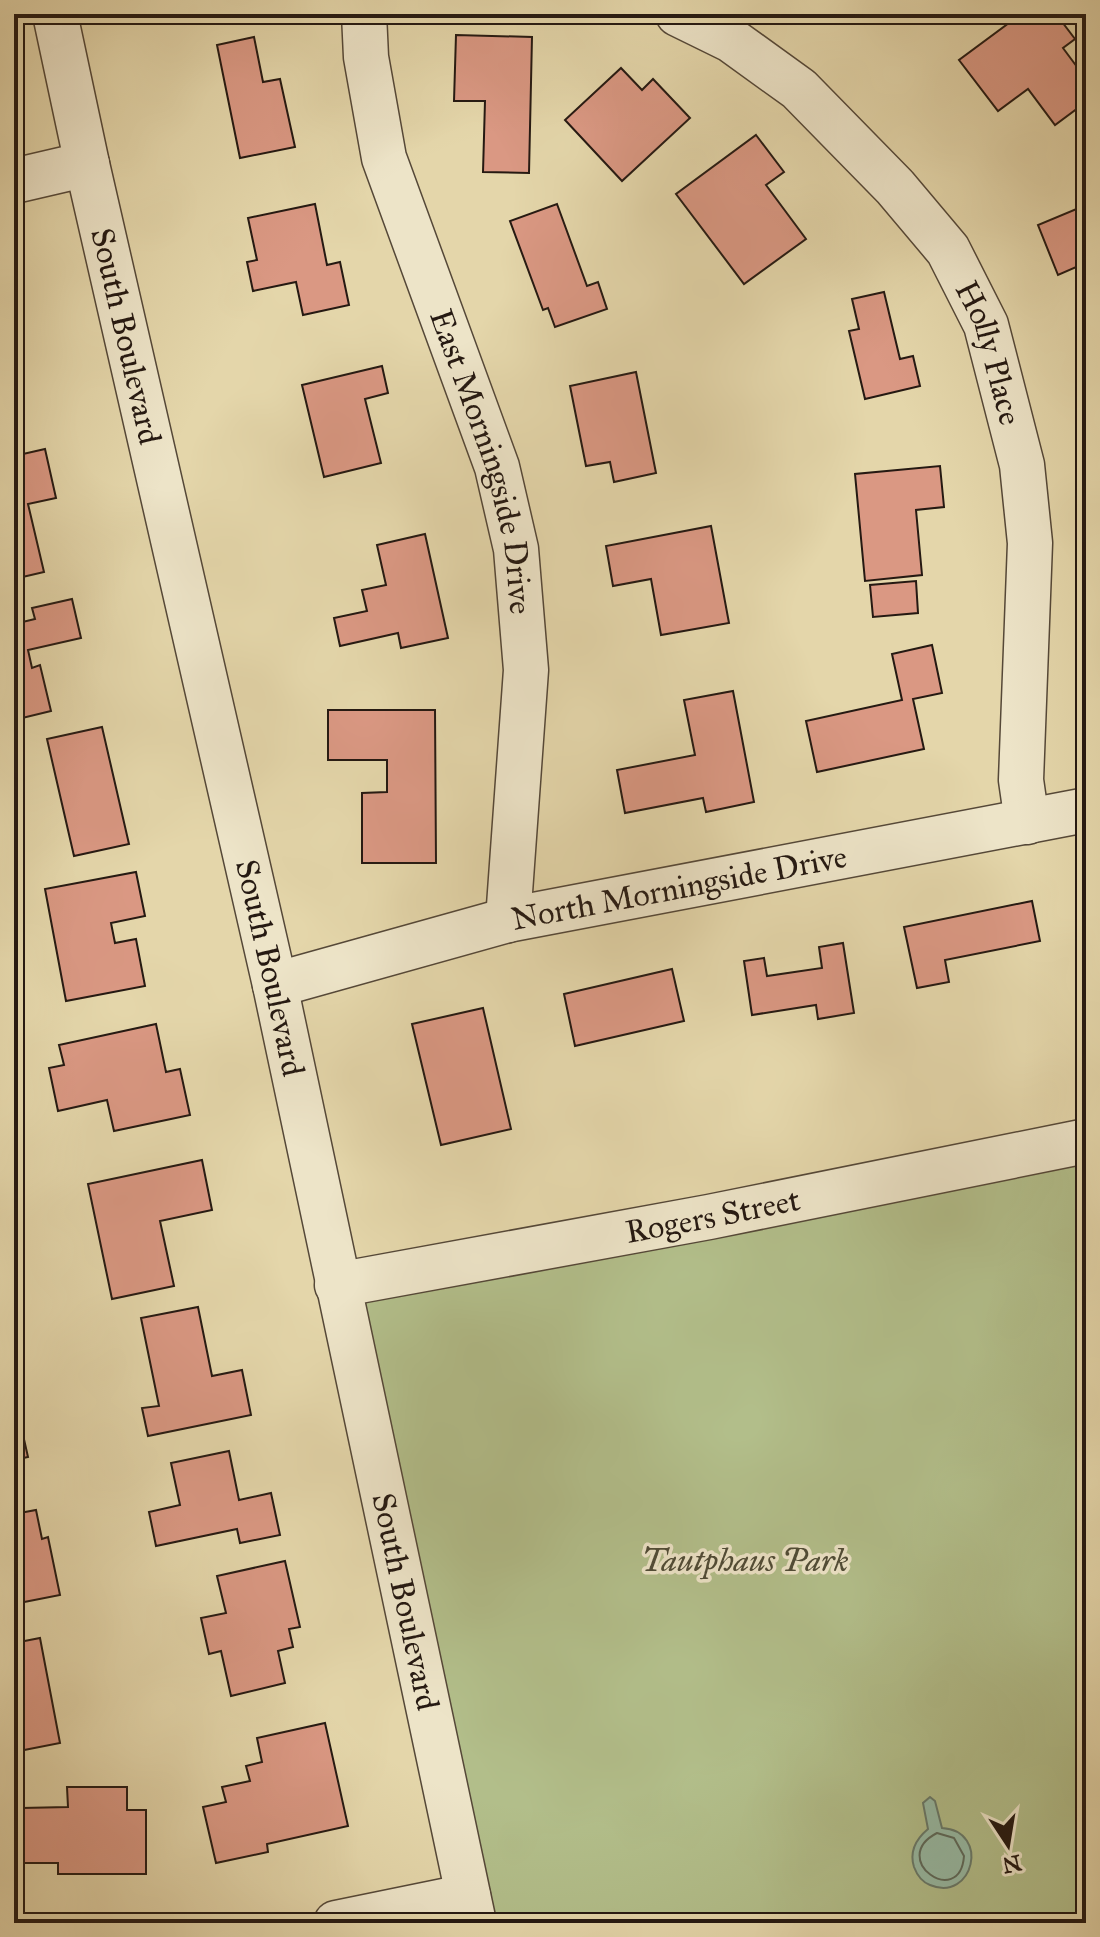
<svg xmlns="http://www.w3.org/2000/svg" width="1100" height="1937" viewBox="0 0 1100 1937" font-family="'IM FELL Great Primer',serif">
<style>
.green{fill:#b2be8a;stroke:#6c6c4e;stroke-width:2}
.water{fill:#97baa4;stroke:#697a6a;stroke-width:2}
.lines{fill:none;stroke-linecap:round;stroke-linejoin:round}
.shore{stroke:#5e6a5b;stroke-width:2}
.building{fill:#da9883;stroke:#251912;stroke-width:2}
.minor-casing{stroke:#554838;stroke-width:47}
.minor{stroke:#ede4c8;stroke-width:44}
.labels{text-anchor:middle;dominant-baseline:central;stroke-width:7;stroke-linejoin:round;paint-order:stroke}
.street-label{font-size:32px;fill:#251912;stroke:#ede4c8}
.park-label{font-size:32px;font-style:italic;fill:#4f4b36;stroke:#ede4c8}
</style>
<rect width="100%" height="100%" fill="#e4d6aa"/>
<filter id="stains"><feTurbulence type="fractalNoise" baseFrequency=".0025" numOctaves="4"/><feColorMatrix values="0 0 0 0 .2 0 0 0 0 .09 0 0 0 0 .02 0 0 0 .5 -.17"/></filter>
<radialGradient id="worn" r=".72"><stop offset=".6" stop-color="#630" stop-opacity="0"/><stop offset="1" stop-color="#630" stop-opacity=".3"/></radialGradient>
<path class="green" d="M1086 1141V1923H474L337 1285Z"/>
<path class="water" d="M930 1797 935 1801 942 1828C991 1831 973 1903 930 1885 922 1882 917 1875 914 1867 909 1851 916 1839 928 1829L923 1803Z"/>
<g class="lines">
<path class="shore" d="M937 1833 954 1838 964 1856C960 1910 887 1859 937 1833Z"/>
</g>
<g class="building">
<path d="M883 14H901L894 23Z"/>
<path d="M1021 14H1056L1075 39 1063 48 1086 79V102L1055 125 1028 89 998 111 959 60Z"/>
<path d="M456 35 532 37 529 173 483 172 485 101H454Z"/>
<path d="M254 37 263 82 280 79 295 147 240 158 217 45Z"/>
<path d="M621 68 642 90 653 79 690 118 622 181 565 120Z"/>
<path d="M756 135 784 172 766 185 806 239 744 284 676 194Z"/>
<path d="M315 204 327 265 340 262 349 305 303 315 296 282 253 291 247 262 257 260 248 218Z"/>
<path d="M557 204 587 286 598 282 607 309 555 327 548 308 543 310 510 221Z"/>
<path d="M1086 205V292L1076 267 1058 275 1038 225Z"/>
<path d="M884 292 900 359 913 356 920 386 865 399 849 331 859 329 852 299Z"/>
<path d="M382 366 388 393 365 399 381 463 324 477 302 385Z"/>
<path d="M636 372 656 473 614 482 610 462 586 466 570 386Z"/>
<path d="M45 449 56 498 28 504 44 572 14 579V456Z"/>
<path d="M940 466 944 507 916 510 922 575 865 581 855 474Z"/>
<path d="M711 526 729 623 661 635 651 579 613 586 606 546Z"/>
<path d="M425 534 448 638 401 648 398 633 340 646 334 618 367 611 362 590 386 585 377 545Z"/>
<path d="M916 581 918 613 873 617 870 585Z"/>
<path d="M72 599 81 638 28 650 32 668 40 665 51 711 14 720V624L35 619 32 608Z"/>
<path d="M932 645 942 693 913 699 924 749 817 772 806 721 902 700 892 654Z"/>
<path d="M733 691 754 802 706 812 703 798 625 813 617 770 695 755 684 700Z"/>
<path d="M328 710H435L436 863H362V793L387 792V760H328Z"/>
<path d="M102 727 129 844 74 856 47 739Z"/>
<path d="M136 872 145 916 111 923 115 943 136 939 145 986 66 1001 45 889Z"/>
<path d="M1032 901 1040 941 945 960 949 982 917 988 904 927Z"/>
<path d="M843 943 854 1013 818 1019 816 1005 752 1015 744 961 764 958 767 976 822 968 819 947Z"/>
<path d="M672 969 684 1021 575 1046 564 994Z"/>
<path d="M483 1008 511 1129 441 1145 412 1024Z"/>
<path d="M156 1024 166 1072 180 1069 190 1115 114 1131 107 1100 58 1111 49 1068 64 1065 59 1045Z"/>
<path d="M202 1160 212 1210 160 1221 174 1286 112 1299 88 1184Z"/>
<path d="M198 1307 212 1376 242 1370 251 1415 148 1436 142 1408 159 1406 141 1318Z"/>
<path d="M14 1395 28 1457 14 1460Z"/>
<path d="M229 1451 239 1500 271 1493 280 1535 240 1543 237 1529 156 1546 149 1512 180 1505 171 1463Z"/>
<path d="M36 1510 42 1539 48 1537 60 1595 14 1604V1514Z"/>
<path d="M285 1561 300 1627 289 1629 293 1647 278 1651 285 1683 231 1696 221 1651 209 1654 201 1618 226 1613 217 1576Z"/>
<path d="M40 1638 60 1743 14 1752V1643Z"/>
<path d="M325 1723 348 1826 267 1844 268 1852 216 1863 203 1807 226 1802 222 1787 250 1781 246 1766 262 1762 257 1738Z"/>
<path d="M67 1787H127V1810H146V1874H58V1863H22V1808L68 1807Z"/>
</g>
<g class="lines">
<defs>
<g id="minor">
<path id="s1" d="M55 14 87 164 275 985 474 1923"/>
<path id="s2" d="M364 14 366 57 384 158 497 467 516 549 526 670 508 920"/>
<path id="s3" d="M678 14 731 40 799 89 895 187 948 250 986 325 1022 465 1030 543 1021 780 1027 822"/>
<path d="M14 181 87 164"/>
<path id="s4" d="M275 985 508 920 1086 810"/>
<path id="s5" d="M337 1285 709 1217 1086 1141"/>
<path d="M336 1923 468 1896"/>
</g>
</defs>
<use href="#minor" class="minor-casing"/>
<use href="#minor" class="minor"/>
</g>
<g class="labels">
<g class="street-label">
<text stroke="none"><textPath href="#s1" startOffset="330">South Boulevard</textPath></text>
<text stroke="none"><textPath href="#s3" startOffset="474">Holly Place</textPath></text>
<text stroke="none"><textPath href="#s2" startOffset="466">East Morningside Drive</textPath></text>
<text stroke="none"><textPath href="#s4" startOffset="416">North Morningside Drive</textPath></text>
<text stroke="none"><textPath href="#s1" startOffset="978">South Boulevard</textPath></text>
<text stroke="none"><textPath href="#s5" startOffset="382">Rogers Street</textPath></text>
<text stroke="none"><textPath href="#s1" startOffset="1626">South Boulevard</textPath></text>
</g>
<g class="park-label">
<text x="745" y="1560">Tautphaus Park</text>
</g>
</g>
<rect width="1100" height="1937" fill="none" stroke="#e4d6aa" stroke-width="48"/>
<rect x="16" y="16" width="1068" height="1905" fill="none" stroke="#251912" stroke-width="4"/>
<rect x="24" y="24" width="1052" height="1889" fill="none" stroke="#251912" stroke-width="2"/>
<g transform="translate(1008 1845) rotate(168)" stroke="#ede4c8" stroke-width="6" paint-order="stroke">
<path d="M0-6L14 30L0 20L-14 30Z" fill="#251912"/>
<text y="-12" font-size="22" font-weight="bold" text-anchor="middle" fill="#251912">N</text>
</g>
<rect width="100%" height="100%" filter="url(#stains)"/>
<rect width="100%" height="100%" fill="url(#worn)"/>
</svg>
